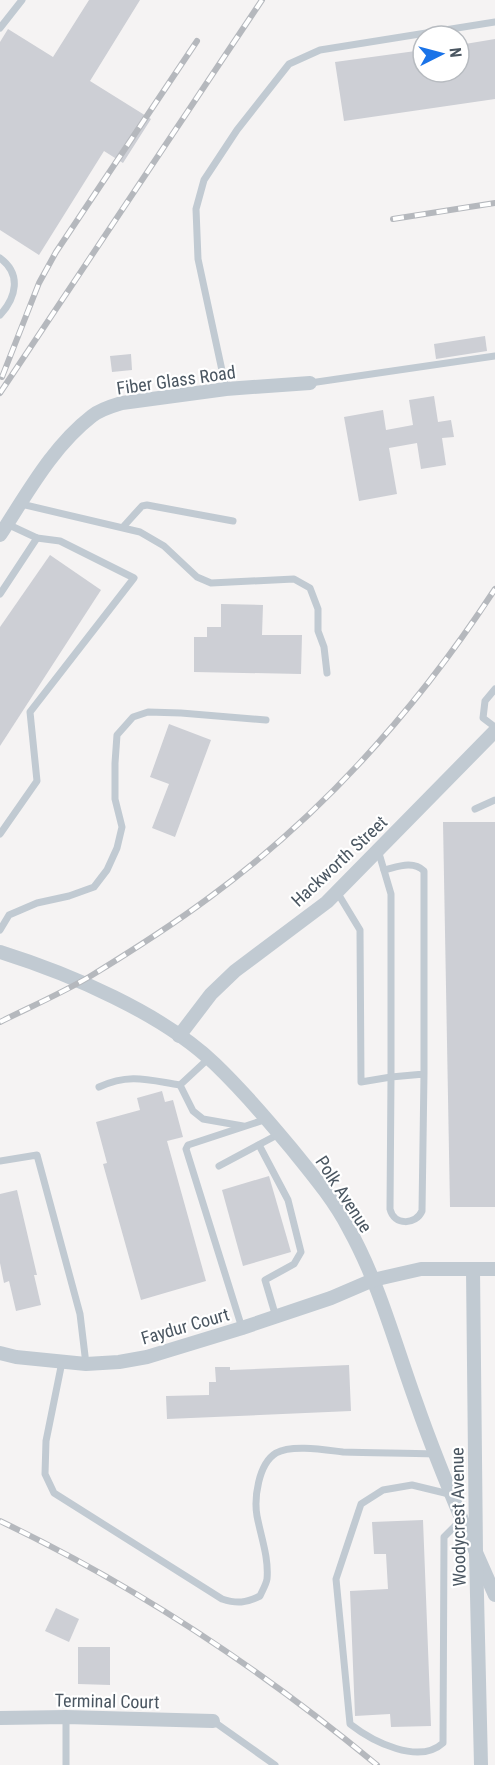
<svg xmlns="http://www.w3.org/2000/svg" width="495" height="1765" viewBox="0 0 495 1765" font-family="'Roboto Condensed',sans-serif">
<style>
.building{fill:#cdcfd5}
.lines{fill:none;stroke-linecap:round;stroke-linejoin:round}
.service{stroke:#c1cad2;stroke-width:7}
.minor{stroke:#c1cad2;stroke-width:14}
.rail-casing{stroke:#b5b8bd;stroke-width:6}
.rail{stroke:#fff;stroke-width:4;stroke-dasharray:11;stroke-linecap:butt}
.labels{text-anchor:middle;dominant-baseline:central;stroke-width:4.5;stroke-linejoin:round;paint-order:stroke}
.street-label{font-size:18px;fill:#4a5661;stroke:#fff}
</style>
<rect width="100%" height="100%" fill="#f5f3f3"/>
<g class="building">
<path d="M89 0H140L90 81 151 119 123 163 104 151 39 255 0 230V42L8 29 53 57Z"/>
<path d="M495 39V99L344 121 335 62 423 50V72H459V45Z"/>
<path d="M485 336 487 351 436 359 434 344Z"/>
<path d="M131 354 132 370 112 372 110 356Z"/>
<path d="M434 396 438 422 451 420 454 437 442 438 446 465 421 469 417 443 389 448 397 494 359 501 344 417 383 410 386 430 413 425 409 400Z"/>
<path d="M50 555 101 590 0 746V627Z"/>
<path d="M221 604 263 605 262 635H302L301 674 194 672V637H207V627H221Z"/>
<path d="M169 724 211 740 175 837 152 828 169 784 150 777Z"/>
<path d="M443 822H495V1207H450Z"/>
<path d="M162 1091 165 1102 173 1100 183 1137 167 1141 206 1281 141 1300 103 1164 107 1163 96 1122 140 1110 137 1098Z"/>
<path d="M269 1176 291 1252 243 1266 222 1190Z"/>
<path d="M17 1190 37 1275H34L41 1305 16 1311 9 1281 4 1283 0 1263V1194Z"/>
<path d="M349 1365 351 1411 167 1419 166 1396 209 1395V1382H216L215 1367H230V1370Z"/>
<path d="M423 1520 431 1726 391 1727 390 1714 355 1716 350 1591 388 1589 386 1554H374L372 1522Z"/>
<path d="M56 1608 79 1619 69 1642 45 1631Z"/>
<path d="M78 1647H110V1685L78 1684Z"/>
</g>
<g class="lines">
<g class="service">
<path d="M0 28 22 0"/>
<path d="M0 258C22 274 16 298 0 315"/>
<path d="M310 383 495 356"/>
<path d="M226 389 198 259 196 209 204 180 237 130 289 64 320 50 495 22"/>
<path d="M21 504 140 532 164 546 197 577 211 583 294 579 310 588 318 609V631L324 647 327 673"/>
<path d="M123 527 142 506 147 505 233 521"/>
<path d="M0 594 37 538"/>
<path d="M495 689 485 701 483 718 495 727"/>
<path d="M475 809 495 800"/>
<path d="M0 834 37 781 30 712 134 578 60 541 37 538 7 524"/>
<path d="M384 870C397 867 413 860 424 871V1074L391 1077 390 1209C394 1226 416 1225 422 1211L424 1074"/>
<path d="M337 892 360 930 361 1082 391 1077V894L378 850"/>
<path d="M0 930 9 915 37 903 69 896 94 887 107 870 117 848 122 827 115 799V763L117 735 133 717 148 712 181 713 266 720"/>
<path d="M208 1059 180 1085 193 1111 203 1119 243 1126"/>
<path d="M99 1087C130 1073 148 1080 180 1085"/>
<path d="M259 1145 288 1200 301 1252 294 1264 265 1280 276 1317"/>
<path d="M0 1161 37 1155 80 1314 86 1364"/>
<path d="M219 1166 279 1134"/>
<path d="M242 1328 186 1149 188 1145 267 1119"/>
<path d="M62 1362 46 1441 45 1474 54 1493 222 1599C237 1604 246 1603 260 1596 262 1591 266 1585 267 1579 269 1558 261 1537 257 1516 254 1499 258 1464 276 1453 292 1444 326 1450 343 1452 374 1453 404 1453 435 1454"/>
<path d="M449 1494 412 1485 383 1490 361 1504 336 1579 350 1724C373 1742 419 1765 443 1743L444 1537 461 1520"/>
<path d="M66 1717V1765"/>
<path d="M213 1721 275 1765"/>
</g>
<g class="minor">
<path d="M0 535C27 494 52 447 92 416 101 409 112 406 122 403L226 389 310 383"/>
<path d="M0 952C70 974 162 1013 215 1064 242 1090 267 1119 291 1148 312 1174 334 1200 349 1229 379 1283 395 1344 416 1402 439 1468 466 1531 495 1595"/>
<path d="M179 1036 211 994 235 971 327 902 495 731"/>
<path d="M473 1269 476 1553 481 1765"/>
<path d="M0 1353 16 1357 86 1364 119 1362 147 1357 242 1328 331 1298 373 1280 421 1269H495"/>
<path d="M0 1718 66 1717 213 1721"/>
</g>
<defs>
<g id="rail">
<path d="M393 219 495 203"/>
<path d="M2 377 39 283 56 252 197 41"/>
<path d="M0 393 262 0"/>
<path d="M0 1022C30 1007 60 994 89 977 130 952 171 926 210 897 323 814 418 707 495 589"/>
<path d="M0 1521C136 1586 261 1669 377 1765"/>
</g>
</defs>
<use href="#rail" class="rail-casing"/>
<use href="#rail" class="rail"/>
</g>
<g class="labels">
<g class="street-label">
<text transform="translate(176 380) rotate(-8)">Fiber Glass Road</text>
<text transform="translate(339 861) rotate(-43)">Hackworth Street</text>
<text transform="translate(344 1194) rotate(57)">Polk Avenue</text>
<text transform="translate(185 1326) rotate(-16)">Faydur Court</text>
<text transform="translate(458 1517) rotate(-91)">Woodycrest Avenue</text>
<text transform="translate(107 1701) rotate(1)">Terminal Court</text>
</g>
</g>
<g transform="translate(441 54) rotate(84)"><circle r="28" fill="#ffffff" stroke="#b7bbc0" stroke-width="1.5"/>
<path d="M0-4.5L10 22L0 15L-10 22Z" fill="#1a73e8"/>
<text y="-9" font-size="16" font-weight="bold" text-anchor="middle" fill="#4a5661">N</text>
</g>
</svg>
